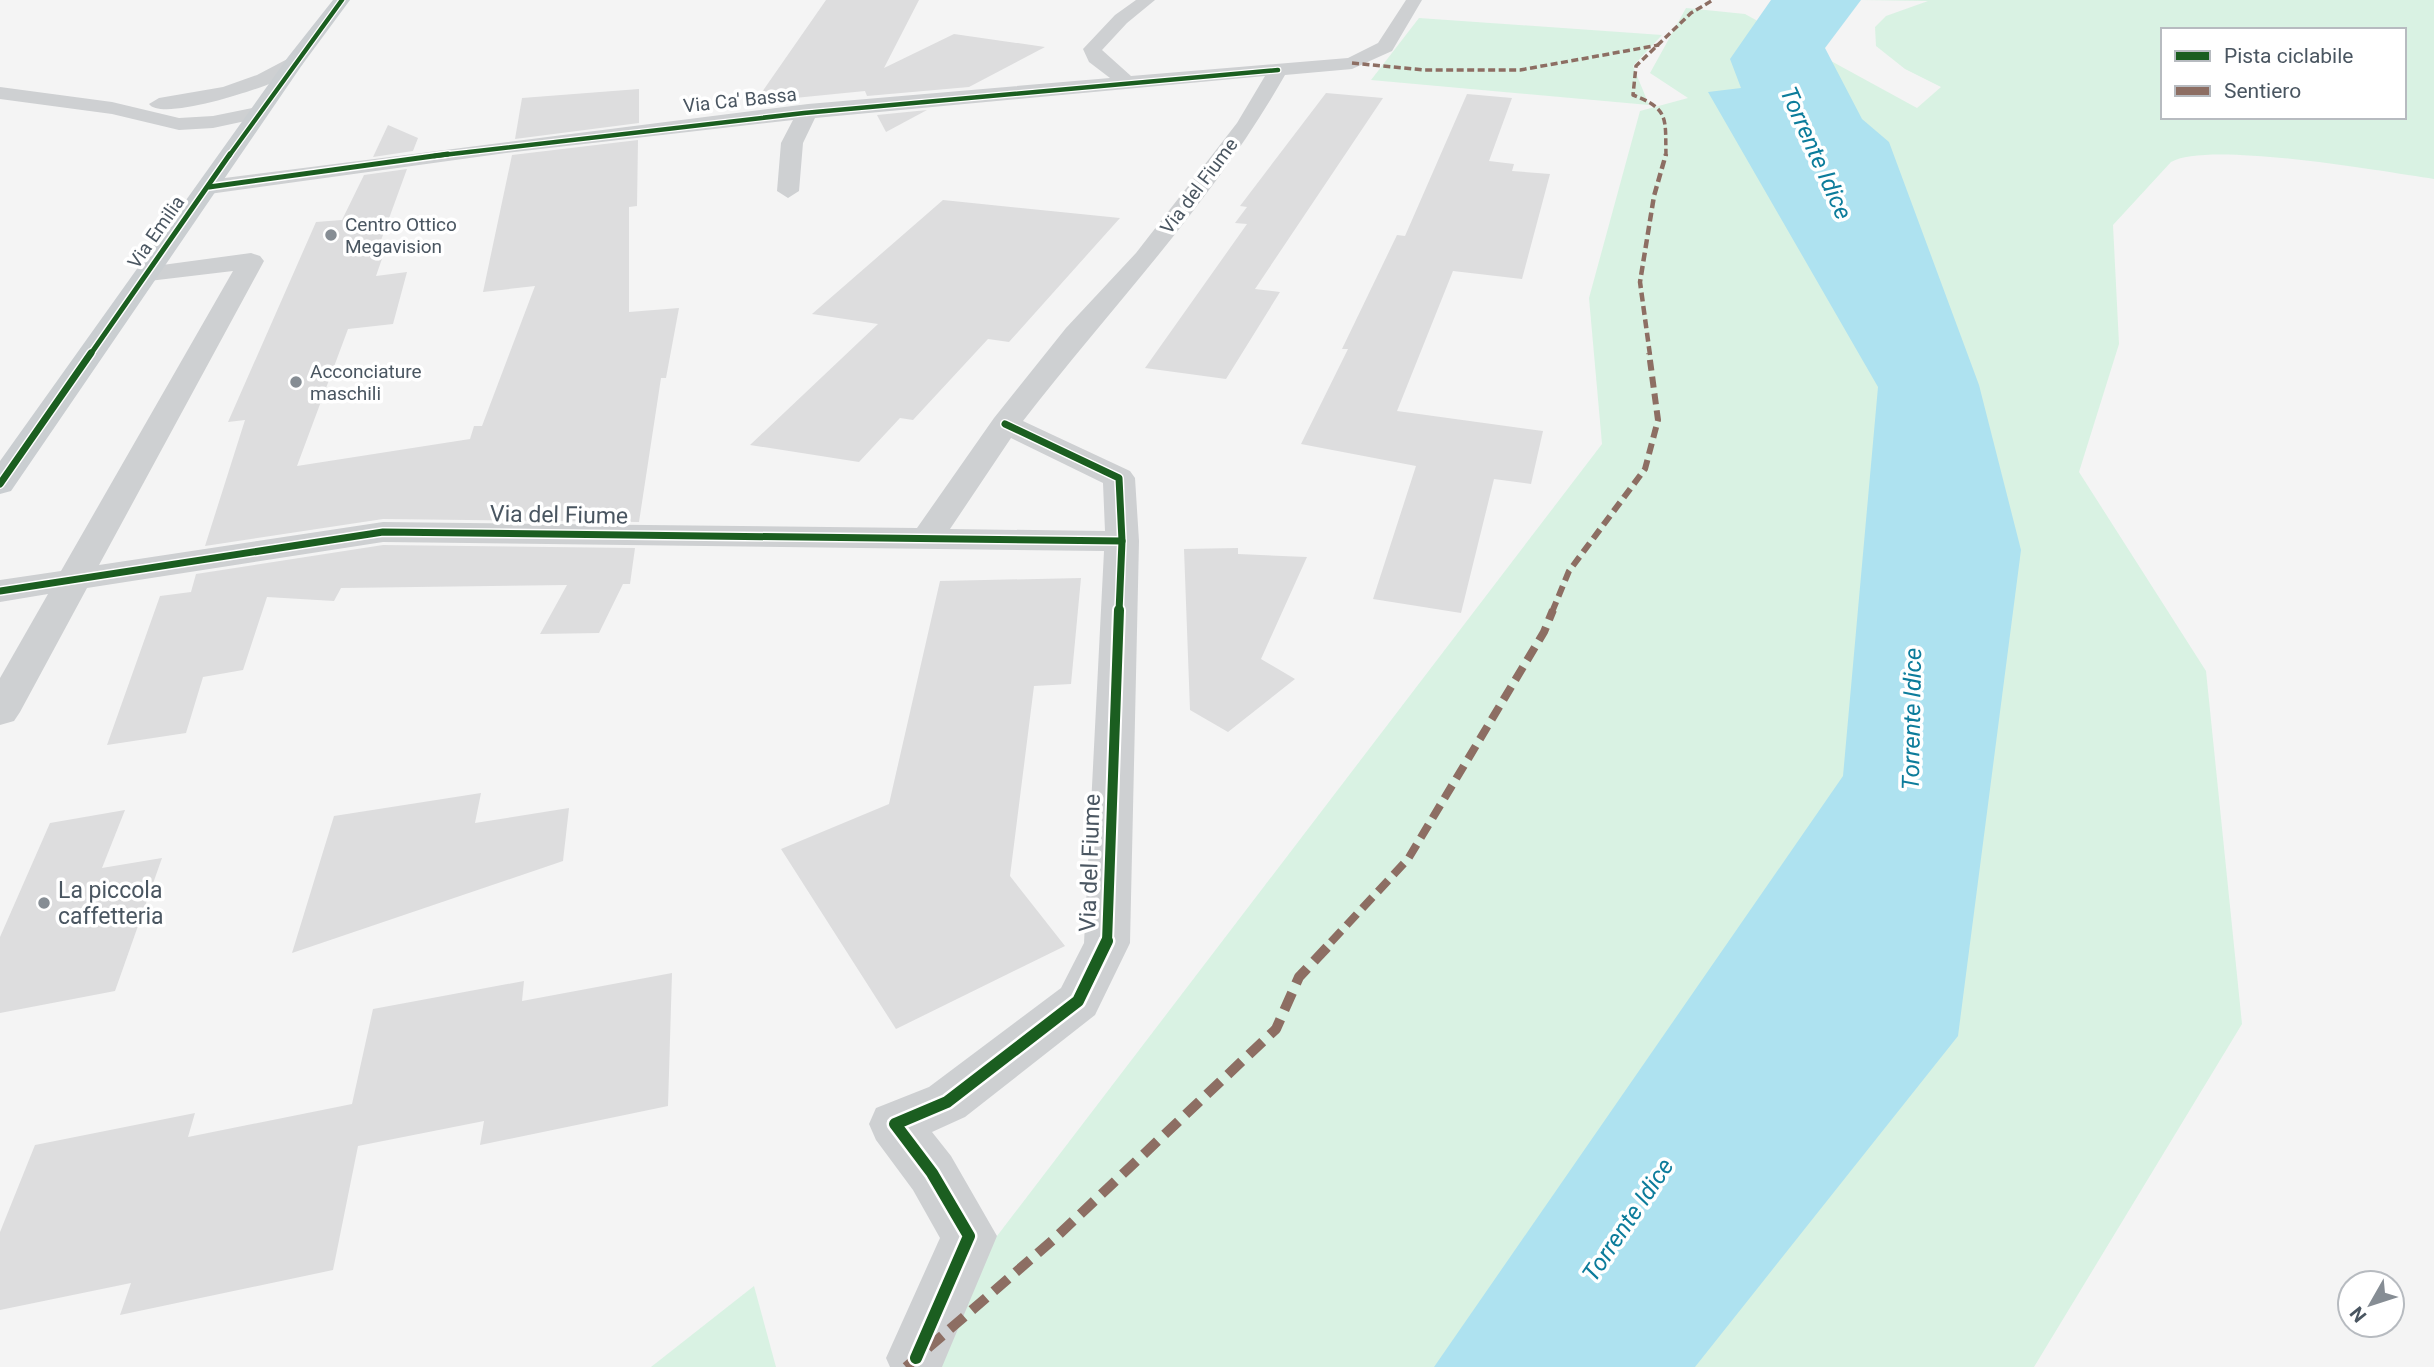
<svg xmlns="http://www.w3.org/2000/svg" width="2434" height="1367" viewBox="0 0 2434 1367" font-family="Roboto,sans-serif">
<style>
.green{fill:#d9f2e3;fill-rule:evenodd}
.water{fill:#aee2f0}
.building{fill:#ddddde}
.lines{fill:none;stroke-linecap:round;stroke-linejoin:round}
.minor{fill:#ced0d2;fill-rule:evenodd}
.major{fill:#caced1;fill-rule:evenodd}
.quiet-far4{stroke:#8d6e63;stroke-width:3.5;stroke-dasharray:7 3.5;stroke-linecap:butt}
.quiet-far3{stroke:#8d6e63;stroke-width:4.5;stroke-dasharray:9 4.5;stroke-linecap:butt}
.quiet-far2{stroke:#8d6e63;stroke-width:6;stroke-dasharray:11 6;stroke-linecap:butt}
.quiet-far1{stroke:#8d6e63;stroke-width:8;stroke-dasharray:15 8;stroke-linecap:butt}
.quiet{stroke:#8d6e63;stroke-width:10;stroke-dasharray:19 10;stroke-linecap:butt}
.cycleway-far4-casing{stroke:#fff;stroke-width:7}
.cycleway-far3-casing{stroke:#fff;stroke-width:8}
.cycleway-far2-casing{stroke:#fff;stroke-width:10}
.cycleway-far1-casing{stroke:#fff;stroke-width:14}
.cycleway-casing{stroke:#fff;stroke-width:17}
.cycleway-far4{stroke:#1b5e20;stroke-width:4.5}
.cycleway-far3{stroke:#1b5e20;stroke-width:5}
.cycleway-far2{stroke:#1b5e20;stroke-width:7}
.cycleway-far1{stroke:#1b5e20;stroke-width:10}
.cycleway{stroke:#1b5e20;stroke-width:12}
.poi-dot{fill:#868d94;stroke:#fff;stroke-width:2.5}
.labels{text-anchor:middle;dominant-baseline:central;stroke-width:7;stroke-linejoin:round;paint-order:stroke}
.far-street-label{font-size:19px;fill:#4a5661;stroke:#fff}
.far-poi-label{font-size:19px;fill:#4a5661;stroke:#fff;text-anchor:start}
.street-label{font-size:23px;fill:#4a5661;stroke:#fff}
.poi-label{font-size:23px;fill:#4a5661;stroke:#fff;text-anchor:start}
.water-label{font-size:24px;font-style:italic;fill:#0c7c9b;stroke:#fff}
</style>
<rect width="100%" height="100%" fill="#f4f4f4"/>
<g class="green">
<path d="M1862 0H2434V179C2385 172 2208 140 2171 162L2113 225 2119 344 2079 472 2206 671 2242 1024 2034 1367H897L1602 444 1589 298 1640 111 1688 98 1650 73 1686 8 1745 14 1917 108 1941 87 1905 69 1876 46 1875 27 1886 16 1928 1ZM2163 30H2404V117H2163Z"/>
<path d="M1419 18 1662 35 1633 66 1649 105 1371 80Z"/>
<path d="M754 1286 776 1367H651Z"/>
</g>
<path class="water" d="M1771 0H1861L1825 48 1862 119 1889 142 1979 385 2021 550 1958 1036 1695 1367H1434L1843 776 1878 387 1708 92 1741 88 1730 59Z"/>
<g class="building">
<path d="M826 0H919L884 68 954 34 1045 47 969 87 867 96 865 91 755 102Z"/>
<path d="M639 89V123L515 139 522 98Z"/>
<path d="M1326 93 1383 98 1255 289 1280 292 1226 379 1145 368 1247 224 1235 223 1247 207 1240 206Z"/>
<path d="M1467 94 1512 98 1489 161 1514 164 1512 171 1550 174 1522 279 1453 271 1397 411 1543 431 1531 484 1494 479 1461 613 1373 599 1416 466 1301 444 1348 349H1342L1397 235 1405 236Z"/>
<path d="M927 110 886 132 877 115Z"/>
<path d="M388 125 418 138 413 151 373 157Z"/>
<path d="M638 140 637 206 629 207V312L679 308 666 378H661L639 522 383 519 205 546 245 420 228 422 316 222 342 220 364 175 407 169 376 254 384 253 376 276 407 272 393 324 348 329 297 466 470 439 474 426H482L535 286 483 292 512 155Z"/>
<path d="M943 200 1120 218 1009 342 988 339 913 420 900 418 859 462 750 445 878 324 812 314Z"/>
<path d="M383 545 635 548 630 584H623L599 633 540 634 567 585 341 588 334 601 267 597 243 670 203 677 186 733 107 745 160 596 191 592 196 574Z"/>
<path d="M1238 548V554L1307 557 1261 659 1295 679 1228 732 1190 710 1184 549Z"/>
<path d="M1081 578 1071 684 1034 686 1010 876 1065 946 896 1029 781 849 889 804 940 581Z"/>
<path d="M481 793 475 823 569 808 563 861 292 953 334 816Z"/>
<path d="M125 810 102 868 162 858 115 991 0 1013V937L50 823Z"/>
<path d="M672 973 668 1106 480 1145 484 1121 358 1146 333 1270 120 1315 131 1283 0 1310V1232L35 1145 195 1113 188 1137 352 1104 373 1009 524 981 522 1001Z"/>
</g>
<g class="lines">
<g class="minor">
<path d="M1136 0H1155L1127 23 1102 50 1131 76 1348 58 1378 43 1406 0H1422L1392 51 1352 69 1285 75C1213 202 1112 306 1023 421L1130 471 1135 478 1139 541 1130 943 1095 1015 965 1117 932 1132 951 1156 997 1236 942 1367H890L886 1358 940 1238 913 1190 876 1140 869 1124 876 1108 929 1087 1061 988 1084 943 1104 551 383 542 87 588 20 712 14 721 0 725V678L48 594 0 602V580L61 571 233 271 149 281 140 278 136 273 140 268 251 253 260 256 264 261 99 565 383 522 917 528 994 418 1066 328 1136 253 1237 123 1265 76 815 118 803 143 799 191 788 198 777 191 781 143 793 120 506 153 209 194 198 187 209 180 808 104 1110 78 1089 62 1083 49 1115 15ZM1011 438 1103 483 1105 531 950 529Z"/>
<path d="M295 55 302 57 304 61 302 65C291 72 280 79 269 84 250 92 161 121 149 104L159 98 223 87 257 75Z"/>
<path d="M0 87 112 102 179 118 213 116 257 107 267 113 264 117 213 128 179 130 112 114 0 99Z"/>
</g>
<path class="major" d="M333 0H350L302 65 11 491 0 494V461L288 57Z"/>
<g class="quiet-far4">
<path d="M1352 63 1425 70H1520L1659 45"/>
<path d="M1666 156C1665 119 1670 109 1633 95L1636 66 1691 13 1713 0"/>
</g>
<path class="quiet-far3" d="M1650 355 1640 282 1654 196 1666 154"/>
<path class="quiet-far2" d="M1552 612 1569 571 1645 469 1658 420 1649 353"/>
<path class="quiet-far1" d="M1331 942 1408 859 1544 632 1553 610"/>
<path class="quiet" d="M906 1367 1053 1240 1276 1029 1299 977 1333 941"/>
<defs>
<g id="cycleway-far4">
<path d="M229 156 342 0"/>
<path d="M434 156 804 113 1278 70"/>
</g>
<g id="cycleway-far3">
<path d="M209 187 448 154"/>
<path d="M90 355 230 154"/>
</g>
<g id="cycleway-far2">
<path d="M1005 424 1119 478 1122 541 1119 612"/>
<path d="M0 484 91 353"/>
<path d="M0 591 383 532 1122 541"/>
</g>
<path id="cycleway-far1" d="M1107 942 1119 610"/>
<path id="cycleway" d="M916 1358 969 1236 932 1173 895 1124 947 1102 1078 1001 1107 941"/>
</defs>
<use href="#cycleway-far4" class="cycleway-far4-casing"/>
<use href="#cycleway-far3" class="cycleway-far3-casing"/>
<use href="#cycleway-far2" class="cycleway-far2-casing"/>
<use href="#cycleway-far1" class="cycleway-far1-casing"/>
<use href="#cycleway" class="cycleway-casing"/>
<use href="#cycleway-far4" class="cycleway-far4"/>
<use href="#cycleway-far3" class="cycleway-far3"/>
<use href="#cycleway-far2" class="cycleway-far2"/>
<use href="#cycleway-far1" class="cycleway-far1"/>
<use href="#cycleway" class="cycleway"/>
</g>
<g class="poi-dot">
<circle cx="331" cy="235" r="7"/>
<circle cx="296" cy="382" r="7"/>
<circle cx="44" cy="903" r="7"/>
</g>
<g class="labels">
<g class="far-street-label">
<text transform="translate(740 100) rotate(-6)">Via Ca' Bassa</text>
<text transform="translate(1199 186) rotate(-53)">Via del Fiume</text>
<text transform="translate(156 232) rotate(-55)">Via Emilia</text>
</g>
<g class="far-poi-label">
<text x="345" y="224">Centro Ottico<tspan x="345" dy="22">Megavision</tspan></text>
<text x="310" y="371">Acconciature<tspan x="310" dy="22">maschili</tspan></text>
</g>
<g class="street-label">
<text transform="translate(559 515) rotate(1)">Via del Fiume</text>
<text transform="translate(1090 863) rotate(-88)">Via del Fiume</text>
</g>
<g class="poi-label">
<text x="58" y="890">La piccola<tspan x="58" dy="26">caffetteria</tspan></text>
</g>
<g class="water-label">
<text transform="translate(1816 153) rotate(66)">Torrente Idice</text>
<text transform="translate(1912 719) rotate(-89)">Torrente Idice</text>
<text transform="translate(1628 1220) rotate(-56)">Torrente Idice</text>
</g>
</g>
<rect x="2161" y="28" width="245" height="91" fill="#ffffff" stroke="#b7bbc0" stroke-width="2"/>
<rect x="2175" y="51" width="35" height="10" fill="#1b5e20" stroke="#b7bbc0" stroke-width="2"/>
<text x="2224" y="63" font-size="21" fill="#4a5661">Pista ciclabile</text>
<rect x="2175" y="86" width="35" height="10" fill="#8d6e63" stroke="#b7bbc0" stroke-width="2"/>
<text x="2224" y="98" font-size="21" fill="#4a5661">Sentiero</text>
<g transform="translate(2371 1304) rotate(231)"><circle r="33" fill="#ffffff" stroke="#b7bbc0" stroke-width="2"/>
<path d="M0-5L12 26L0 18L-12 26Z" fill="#868d94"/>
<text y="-10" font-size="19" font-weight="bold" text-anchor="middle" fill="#4a5661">N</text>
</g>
</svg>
